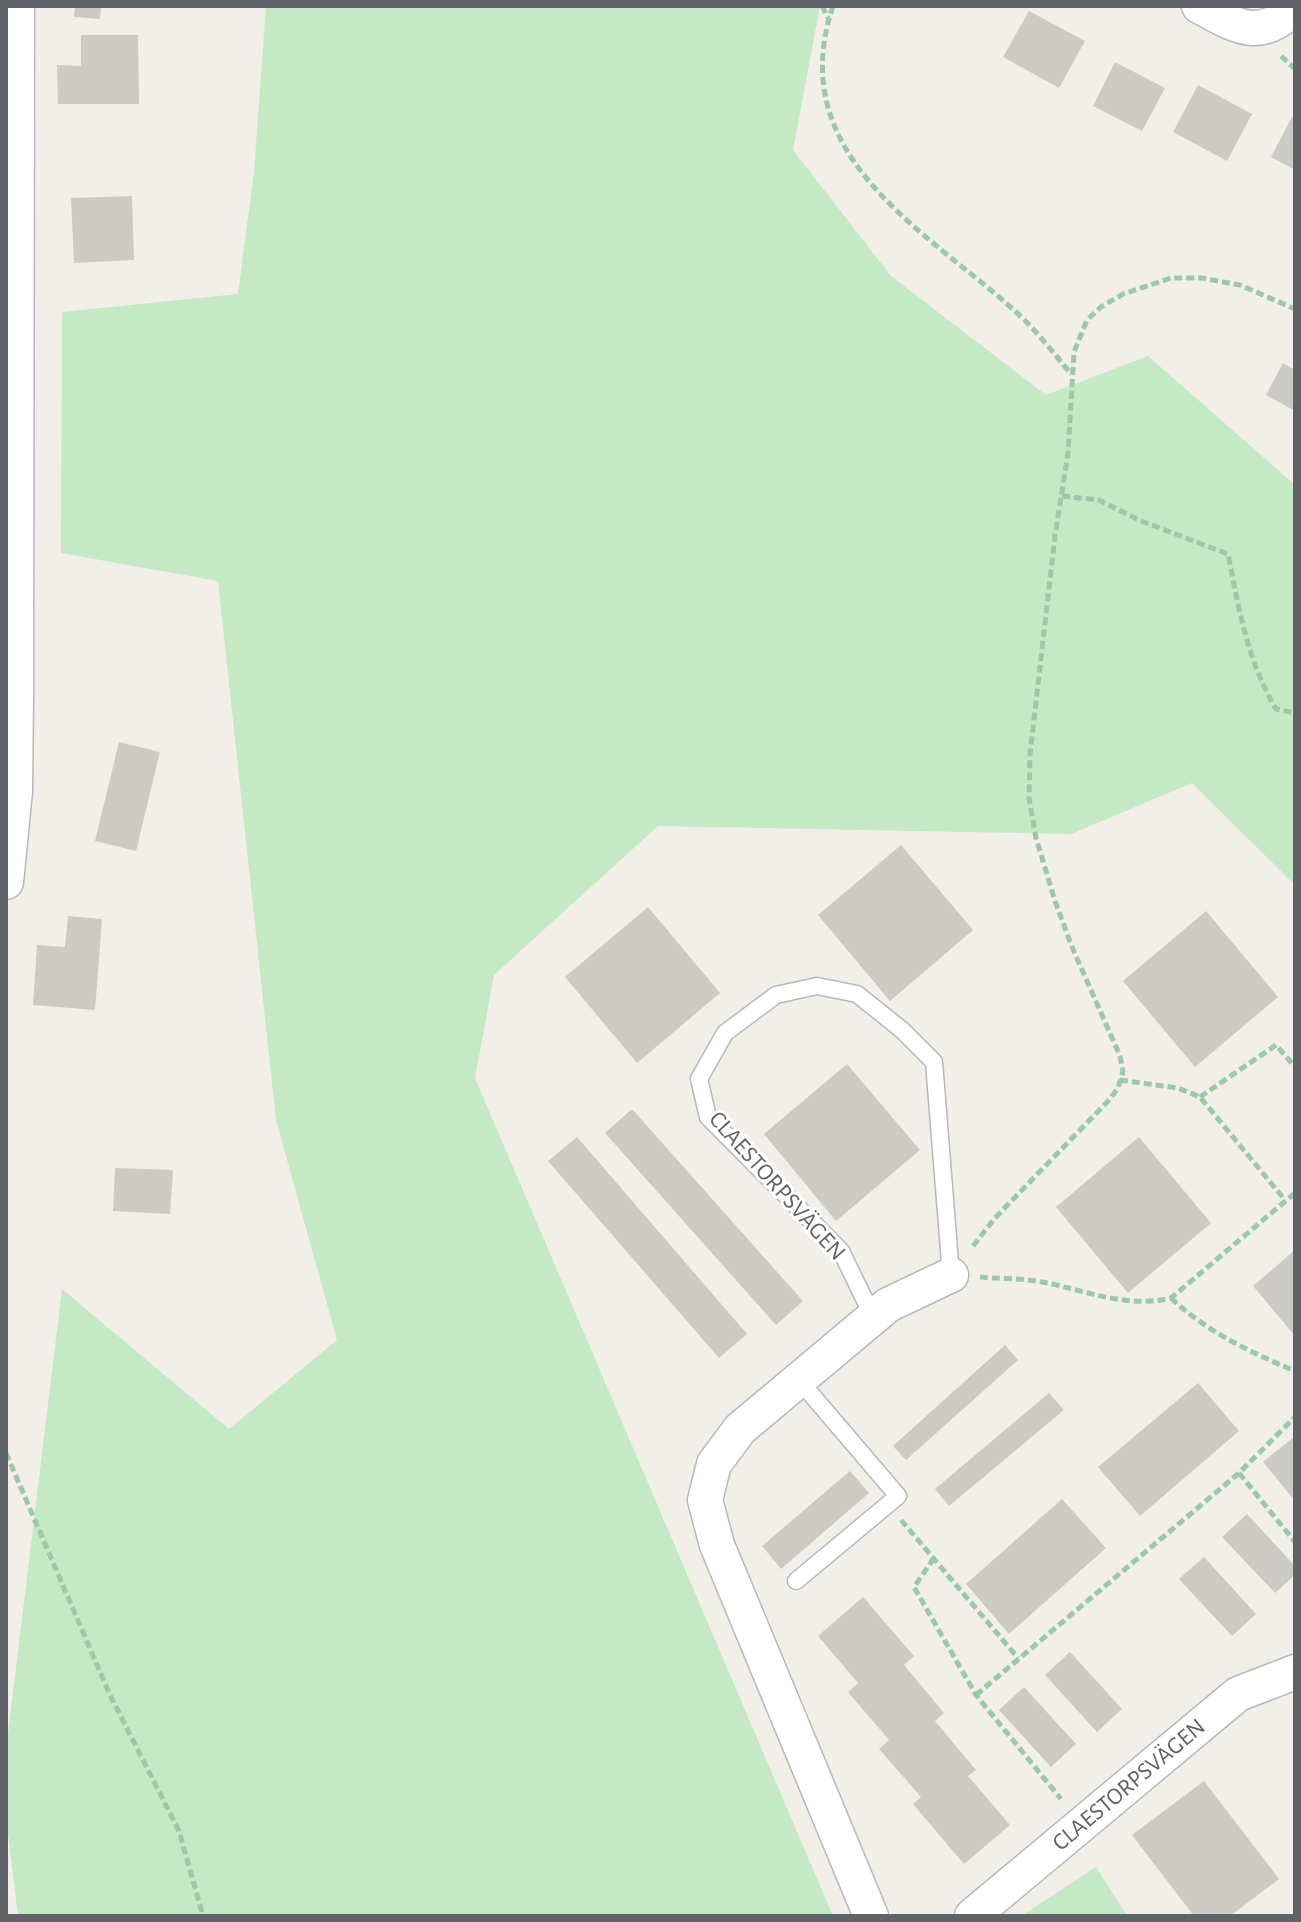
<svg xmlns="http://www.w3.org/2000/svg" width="1301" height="1922" viewBox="0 0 1301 1922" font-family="'Alegreya Sans',sans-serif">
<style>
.green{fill:#c5e8c5}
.building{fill:#cccac5}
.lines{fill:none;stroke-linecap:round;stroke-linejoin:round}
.service-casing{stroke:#b5b8bc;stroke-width:19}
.minor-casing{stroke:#b5b8bc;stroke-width:37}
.path{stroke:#9cc7a9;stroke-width:5;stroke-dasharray:8 4;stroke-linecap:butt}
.service{stroke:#fff;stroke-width:16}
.minor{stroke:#fff;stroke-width:34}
.labels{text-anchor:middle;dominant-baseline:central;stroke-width:6;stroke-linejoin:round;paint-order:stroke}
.street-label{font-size:24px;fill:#5f6368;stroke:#fff}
</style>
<rect width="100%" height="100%" fill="#f1efe8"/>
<g class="green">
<path d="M266 6H820L793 150 891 276 1046 395 1148 356 1295 485V885L1192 783 1071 834 658 826 494 975 475 1078 833 1916H18L6 1817V1750L62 1289 229 1429 337 1340 276 1120 218 581 61 553 62 312 238 294 254 172Z"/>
<path d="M1096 1867 1127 1916H1021Z"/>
</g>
<g class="building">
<path d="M75 6H101L100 19 74 17Z"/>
<path d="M1029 11 1085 41 1059 88 1003 57Z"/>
<path d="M81 35H138L139 104H58L57 65 81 66Z"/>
<path d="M1115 62 1165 88 1142 131 1093 106Z"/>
<path d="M1198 85 1252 114 1227 161 1173 132Z"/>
<path d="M1292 117 1295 119V170L1271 157Z"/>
<path d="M132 196 134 260 74 263 71 198Z"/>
<path d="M1283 363 1295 370V411L1266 395Z"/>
<path d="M119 742 160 752 136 851 95 841Z"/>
<path d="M901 845 973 930 890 1001 818 915Z"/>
<path d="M648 907 720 993 637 1063 565 977Z"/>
<path d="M1206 911 1278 997 1195 1067 1123 981Z"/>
<path d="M68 916 102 919 95 1010 33 1005 37 945 65 947Z"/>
<path d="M847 1064 920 1150 836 1221 764 1134Z"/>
<path d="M632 1109 803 1301 776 1325 605 1133Z"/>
<path d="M577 1137 747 1334 719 1358 548 1161Z"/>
<path d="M1139 1137 1211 1223 1128 1293 1056 1207Z"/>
<path d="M115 1168 173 1170 170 1214 113 1211Z"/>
<path d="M1295 1250V1336L1253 1286Z"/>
<path d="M1005 1345 1018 1360 906 1460 893 1446Z"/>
<path d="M1198 1383 1239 1431 1140 1516 1098 1467Z"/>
<path d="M1049 1393 1064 1410 949 1506 935 1489Z"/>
<path d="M1295 1436V1501L1263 1462Z"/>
<path d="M850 1471 869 1493 781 1569 762 1546Z"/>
<path d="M1062 1499 1106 1548 1009 1634 966 1584Z"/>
<path d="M1247 1514 1295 1566V1575L1275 1593 1222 1537Z"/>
<path d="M1204 1557 1256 1614 1232 1636 1179 1579Z"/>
<path d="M863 1597 914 1656 904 1665 944 1713 935 1721 976 1770 968 1776 1010 1825 964 1864 913 1804 921 1797 879 1749 889 1740 848 1692 858 1683 818 1636Z"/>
<path d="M1070 1652 1122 1709 1097 1732 1045 1675Z"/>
<path d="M1024 1687 1076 1744 1051 1767 999 1710Z"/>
<path d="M1204 1781 1279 1879 1230 1916H1194L1132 1835Z"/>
</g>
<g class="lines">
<defs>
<g id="service">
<path d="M873 1317 841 1251 708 1117 699 1079 725 1033 776 995 817 986 857 994 902 1030 934 1062 951 1275"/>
<path d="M796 1581 898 1496 799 1380"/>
</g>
<g id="minor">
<path d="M1199 6C1236 26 1260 43 1295 7"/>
<path d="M6 882 15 791 16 697 17 6"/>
<path d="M871 1916 717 1545 705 1500 714 1464 740 1429 888 1305 951 1275"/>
<path d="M972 1916 1238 1694 1295 1672"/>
</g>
</defs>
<use href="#service" class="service-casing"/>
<use href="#minor" class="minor-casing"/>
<g class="path">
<path d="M822 6 828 18"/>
<path d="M833 6C783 154 922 228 1014 310 1035 329 1053 352 1071 374"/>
<path d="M1281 56 1295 69"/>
<path d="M1062 496 1099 500 1141 521 1228 554C1239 609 1247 660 1276 709L1295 713"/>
<path d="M1120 1080 1178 1088 1200 1097 1285 1200"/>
<path d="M1200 1097 1276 1045 1295 1067"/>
<path d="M973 1246 995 1218 1110 1099 1118 1088 1123 1072 1120 1056 1072 947 1055 901 1036 838 1029 798 1030 754 1055 536 1068 453 1074 352 1087 320 1101 307 1123 294 1171 278H1202L1240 285 1295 309"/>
<path d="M980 1277C1000 1279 1022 1278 1042 1282 1086 1290 1126 1309 1171 1298L1295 1193"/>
<path d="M1171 1298C1207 1332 1250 1352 1295 1371"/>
<path d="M6 1453 110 1695 179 1831 203 1916"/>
<path d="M1239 1473 1295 1542"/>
<path d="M901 1520 1018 1658"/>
<path d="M934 1558 914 1587 976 1695 1061 1799"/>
<path d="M976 1695 1239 1473 1295 1417"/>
</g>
<use href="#service" class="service"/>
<use href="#minor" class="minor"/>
</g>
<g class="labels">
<g class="street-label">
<text transform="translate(777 1186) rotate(48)">CLAESTORPSVÄGEN</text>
<text transform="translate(1129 1785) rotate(-40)">CLAESTORPSVÄGEN</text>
</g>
</g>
<rect width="1301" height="1922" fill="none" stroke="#5f6368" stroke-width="16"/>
</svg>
